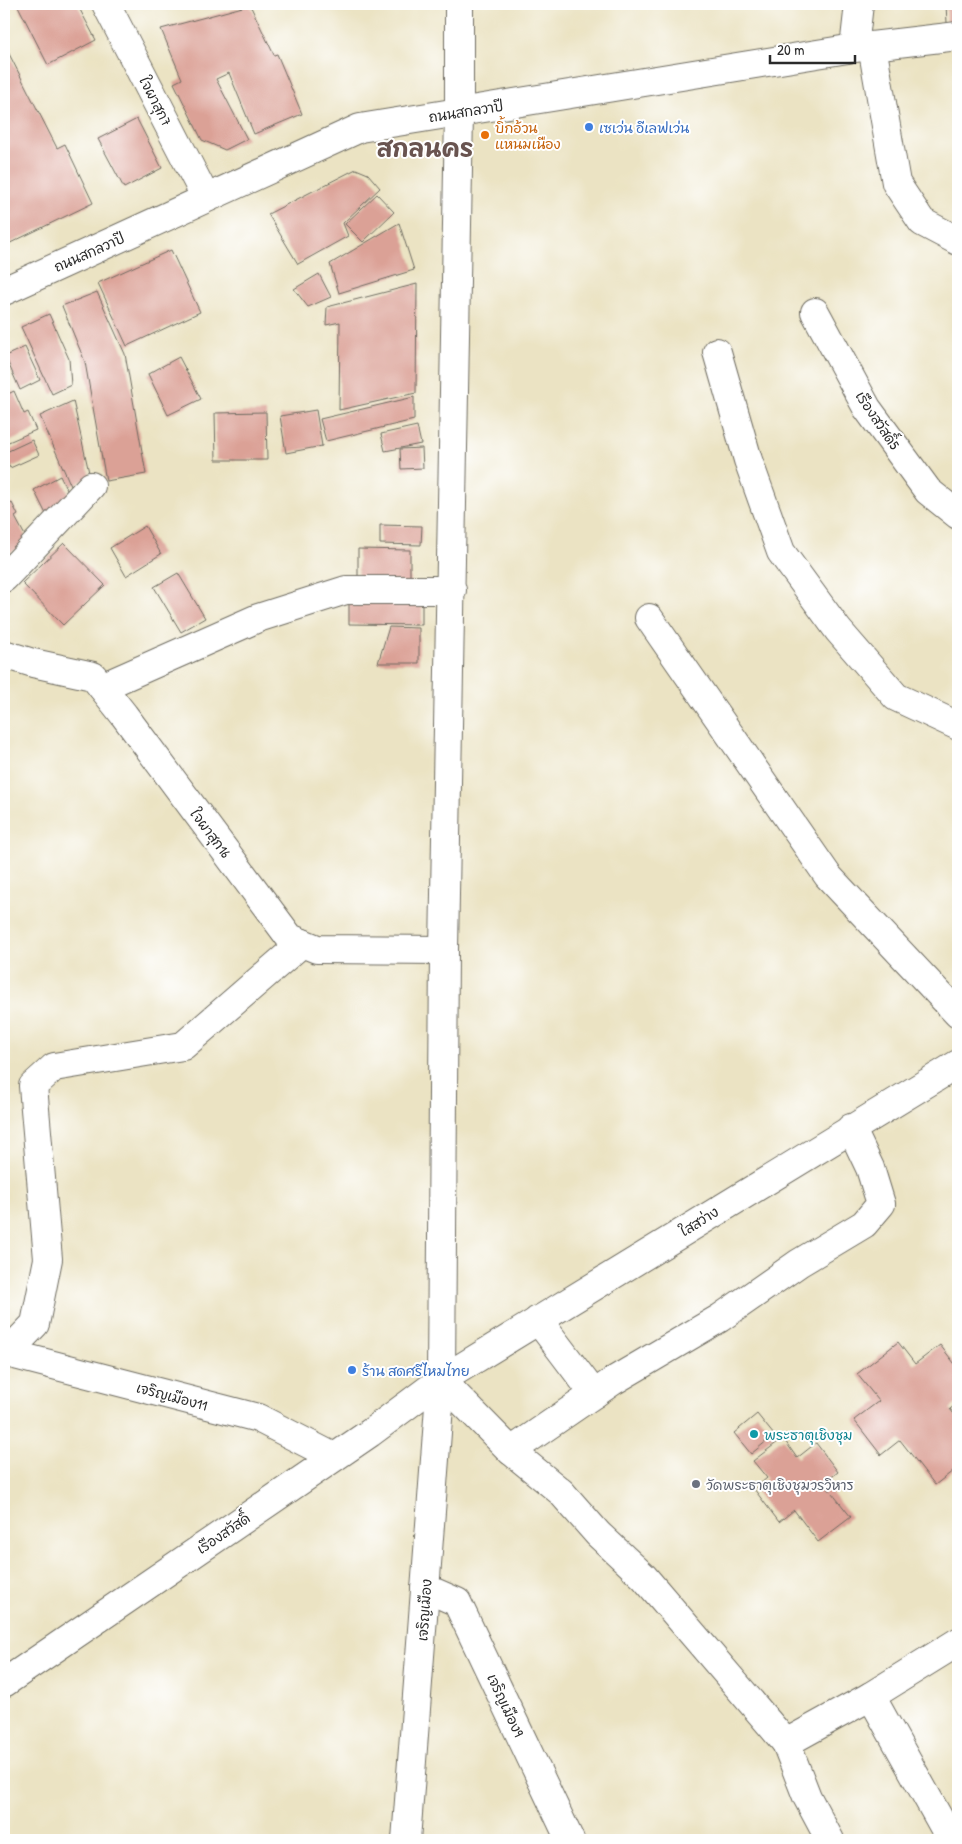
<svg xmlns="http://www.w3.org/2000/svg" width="962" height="1844" viewBox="0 0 962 1844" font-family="'Patrick Hand','Playpen Sans Thai',sans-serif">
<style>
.building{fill:#dba196}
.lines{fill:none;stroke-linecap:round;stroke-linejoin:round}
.minor-casing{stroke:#6e6b60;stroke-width:30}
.minor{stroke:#fff;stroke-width:28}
.shop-dot{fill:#3f7fe0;stroke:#fff;stroke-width:2}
.food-dot{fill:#e8710a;stroke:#fff;stroke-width:2}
.culture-dot{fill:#0f9aa8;stroke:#fff;stroke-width:2}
.worship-dot{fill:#6b7280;stroke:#fff;stroke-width:2}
.labels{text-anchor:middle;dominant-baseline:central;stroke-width:4;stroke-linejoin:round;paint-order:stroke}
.street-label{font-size:14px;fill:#2b2b2b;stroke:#fff}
.food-label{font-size:14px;fill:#c56008;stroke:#fff;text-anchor:start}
.shop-label{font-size:14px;fill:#366cbe;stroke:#fff;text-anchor:start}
.culture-label{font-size:14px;fill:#0d838f;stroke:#fff;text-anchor:start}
.worship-label{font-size:14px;fill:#5b616d;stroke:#fff;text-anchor:start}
.town-label{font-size:24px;font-weight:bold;fill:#695450;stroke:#fff}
</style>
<rect width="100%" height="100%" fill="#fff"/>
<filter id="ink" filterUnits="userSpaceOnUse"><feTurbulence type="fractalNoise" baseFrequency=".02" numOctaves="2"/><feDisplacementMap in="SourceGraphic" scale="10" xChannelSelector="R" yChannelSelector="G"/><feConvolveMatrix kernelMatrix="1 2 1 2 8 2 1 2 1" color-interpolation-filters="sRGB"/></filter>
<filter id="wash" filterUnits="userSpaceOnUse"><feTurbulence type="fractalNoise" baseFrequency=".0096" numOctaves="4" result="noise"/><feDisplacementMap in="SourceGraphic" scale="20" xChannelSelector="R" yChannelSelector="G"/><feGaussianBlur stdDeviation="1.12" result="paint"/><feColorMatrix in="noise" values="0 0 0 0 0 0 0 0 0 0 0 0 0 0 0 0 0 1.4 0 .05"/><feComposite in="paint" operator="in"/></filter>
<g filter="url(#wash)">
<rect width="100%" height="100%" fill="#ebe3c3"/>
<g id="blocks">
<g class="building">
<path d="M17 4H77L96 40 48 65Z"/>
<path d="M946 4H958V23H947Z"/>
<path d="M250 5 274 55 277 54 302 114 254 134 229 73 216 79 247 139 225 150 202 140 174 83 182 79 161 29Z"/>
<path d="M4 44 57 148 65 144 93 203 4 246Z"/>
<path d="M137 119 162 168 124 188 98 139Z"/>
<path d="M356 169 368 174 380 188 343 223 348 236 298 264 268 214Z"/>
<path d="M377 194 394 212 363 242 345 224Z"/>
<path d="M399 223 414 270 339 293 330 264Z"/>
<path d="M171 250 200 312 127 346 98 283Z"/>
<path d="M319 274 331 297 308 307 294 289Z"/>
<path d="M417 284 416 393 339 410 340 322 326 325 327 307Z"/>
<path d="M97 292 125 354 146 474 106 481 85 362 62 306Z"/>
<path d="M49 314 69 359 71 385 52 394 21 327Z"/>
<path d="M25 347 40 380 20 390 5 356Z"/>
<path d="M179 357 201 399 168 415 148 374Z"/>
<path d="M14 391 24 414 28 412 36 430 4 444V396Z"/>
<path d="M414 397V420L326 441 320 419Z"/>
<path d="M73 401 90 477 71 486 40 416Z"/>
<path d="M316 410 322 446 286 453 280 416Z"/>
<path d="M266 412 267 460H216L215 413Z"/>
<path d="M417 426 421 444 385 451 381 434Z"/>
<path d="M32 440 39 455 10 468 4 453Z"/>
<path d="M422 448 423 468 401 469 400 449Z"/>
<path d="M60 476 73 502 51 524 34 490Z"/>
<path d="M4 497 8 505 12 503 18 515 15 517 29 543 4 556Z"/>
<path d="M380 525 422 526 421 545 380 544Z"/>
<path d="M145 526 161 554 126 576 110 548Z"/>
<path d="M64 543 105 585 63 625 22 583Z"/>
<path d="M358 549 410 550V585H358Z"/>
<path d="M178 573 205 618 181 632 154 587Z"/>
<path d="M349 596 422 597V625L349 624Z"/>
<path d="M389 627 419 628V663H378Z"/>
<path d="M898 1342 915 1364 940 1345 958 1368V1403L950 1409 958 1419V1467L935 1485 900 1440 881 1455 854 1420 879 1401 857 1374Z"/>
<path d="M757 1414 774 1435 751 1454 734 1433Z"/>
<path d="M783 1438 797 1458 816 1443 838 1472 824 1483 851 1517 818 1542 794 1510 779 1522 754 1489 767 1478 753 1461Z"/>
</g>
</g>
</g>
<g filter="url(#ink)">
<use href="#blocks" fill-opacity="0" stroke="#6e6b60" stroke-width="1"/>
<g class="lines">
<defs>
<g id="minor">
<path d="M106 4 206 198"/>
<path d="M872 46 896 183 922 222 958 241"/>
<path d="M854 48 859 4"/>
<path d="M4 291 360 128 854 48 958 36"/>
<path d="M815 312 867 408 928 491 958 515"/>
<path d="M717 352 748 460 781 552 838 630 896 697 958 726"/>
<path d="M4 578 91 486"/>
<path d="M649 618 828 876 958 1014"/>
<path d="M4 654 33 663 93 676 124 715 290 938 317 949 444 950"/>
<path d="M102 687 258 618 346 590H452"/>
<path d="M538 1320 594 1394"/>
<path d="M7 1353 35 1324 48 1259 33 1086 54 1067 183 1046 302 943"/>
<path d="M4 1355 7 1353 258 1418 334 1457"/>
<path d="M441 1380 511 1451 561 1492 598 1534 644 1577 786 1743 871 1696 951 1840"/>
<path d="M511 1451 613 1381 720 1318 799 1263 864 1224 881 1204 870 1168 851 1128"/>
<path d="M425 1588 457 1602 570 1840"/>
<path d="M4 1683 370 1433 441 1380 958 1064"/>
<path d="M871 1696 958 1642"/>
<path d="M786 1743 807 1797 830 1840"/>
<path d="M406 1840 441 1380 444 950 459 113V4"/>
</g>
</defs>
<use href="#minor" class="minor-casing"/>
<use href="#minor" class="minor"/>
</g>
</g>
<g class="shop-dot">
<circle cx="589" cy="127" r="5"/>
<circle cx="352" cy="1370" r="5"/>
</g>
<circle class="food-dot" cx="485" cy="135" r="5"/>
<circle class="culture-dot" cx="754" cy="1434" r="5"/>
<circle class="worship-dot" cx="696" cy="1484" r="5"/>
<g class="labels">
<g class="street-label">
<text transform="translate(156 101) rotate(63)">ใจผาสุก7</text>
<text transform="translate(466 111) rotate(-9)">ถนนสกลวาปี</text>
<text transform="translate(89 252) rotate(-24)">ถนนสกลวาปี</text>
<text transform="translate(878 420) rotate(56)">เรืองสวัสดิ์5</text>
<text transform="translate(211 833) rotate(53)">ใจผาสุก16</text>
<text transform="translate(699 1221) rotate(-32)">ใสสว่าง</text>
<text transform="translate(172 1396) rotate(15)">เจริญเมือง11</text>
<text transform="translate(223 1533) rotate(-34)">เรืองสวัสดิ์</text>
<text transform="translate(424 1610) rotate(-86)">เจริญเมือง</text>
<text transform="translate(506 1705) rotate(65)">เจริญเมือง9</text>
</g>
<g class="food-label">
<text x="495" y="127">บิ้กอ้วน<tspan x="495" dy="16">แหนมเนือง</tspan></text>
</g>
<g class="shop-label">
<text x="599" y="127">เซเว่น อีเลฟเว่น</text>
<text x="362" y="1370">ร้าน สดศรีไหมไทย</text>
</g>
<g class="culture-label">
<text x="764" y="1434">พระธาตุเชิงชุม</text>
</g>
<g class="worship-label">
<text x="706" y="1484">วัดพระธาตุเชิงชุมวรวิหาร</text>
</g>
<g class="town-label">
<text x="425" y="148">สกลนคร</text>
</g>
</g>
<rect width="962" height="1844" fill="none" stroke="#fff" stroke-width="20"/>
<path d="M770 55v8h85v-8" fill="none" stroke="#2b2b2b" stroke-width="2.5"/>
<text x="777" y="55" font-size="15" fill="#2b2b2b" stroke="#ffffff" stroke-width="4" paint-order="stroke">20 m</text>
</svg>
